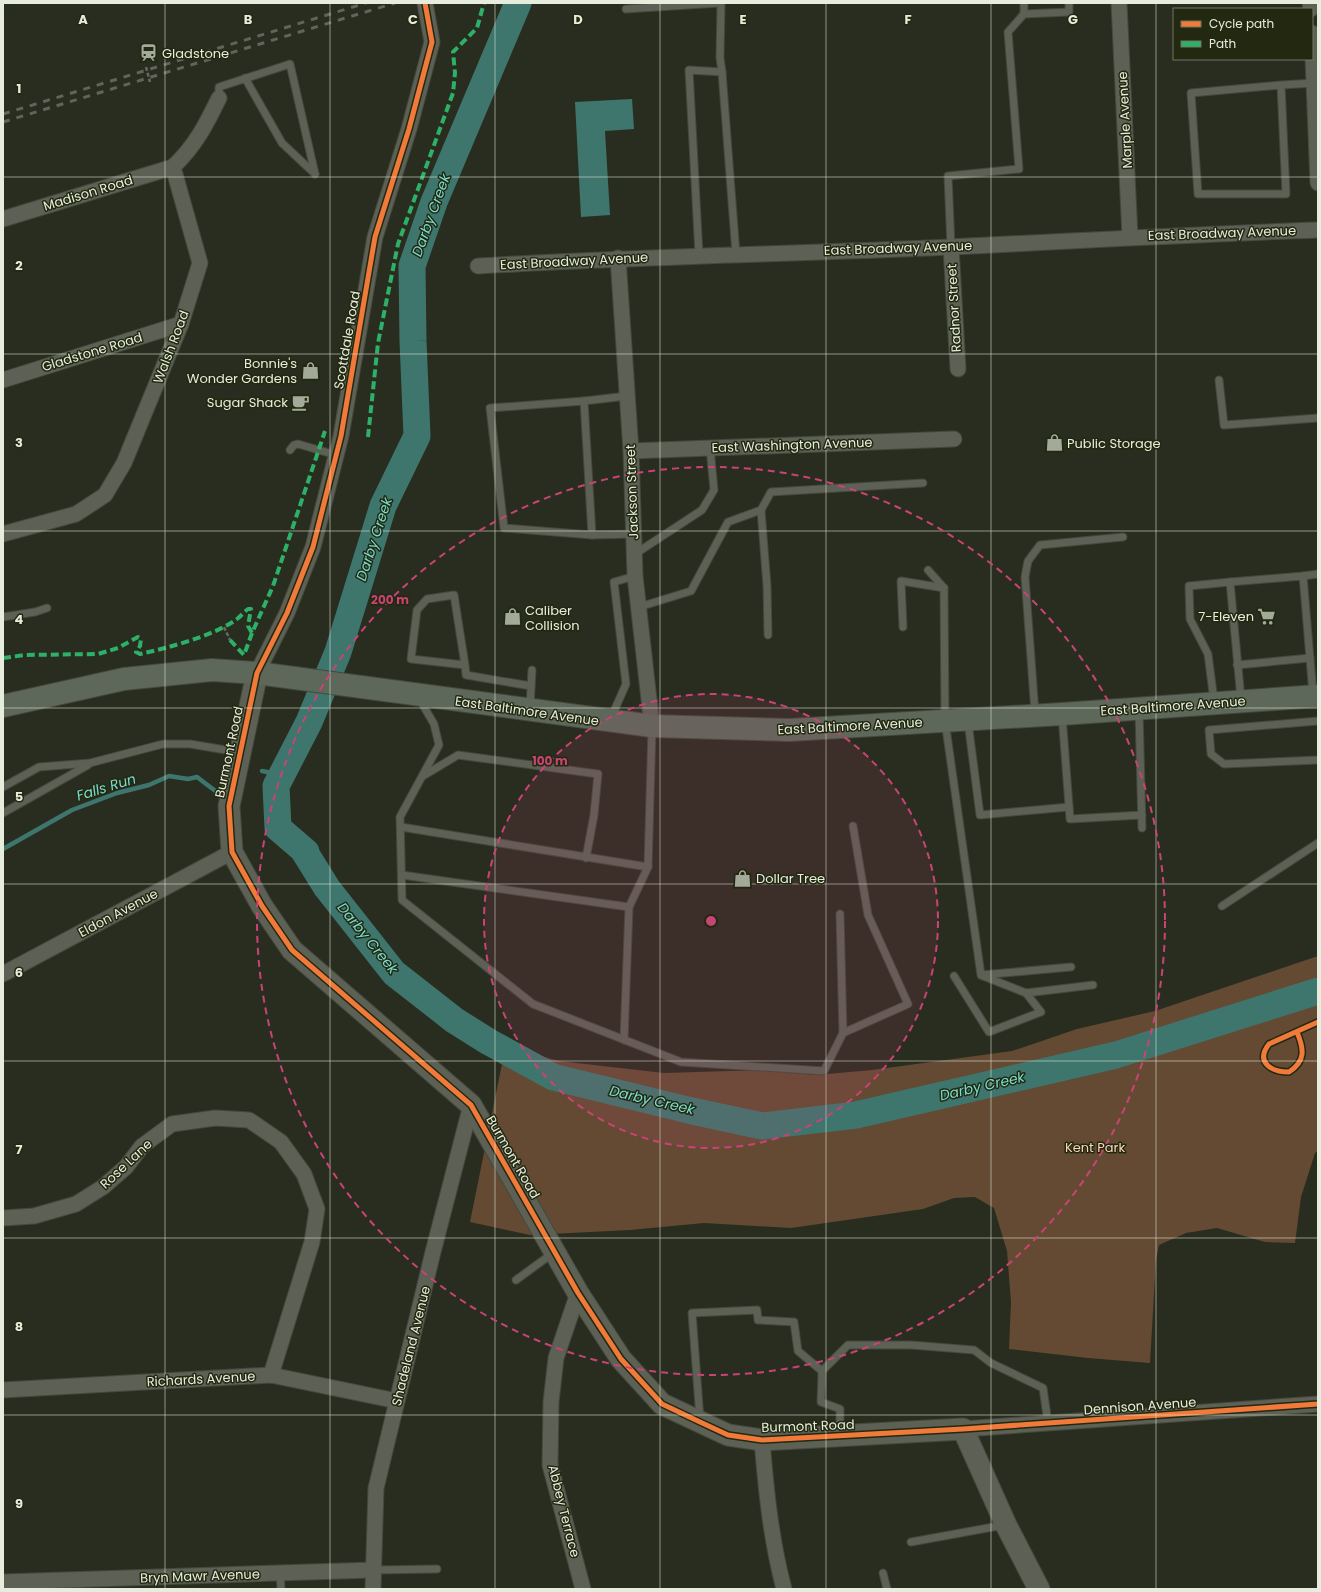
<svg xmlns="http://www.w3.org/2000/svg" width="1321" height="1592" viewBox="0 0 1321 1592" font-family="Poppins,sans-serif">
<style>
.green{fill:#644a33}
.water{fill:#3e766e}
.lines{fill:none;stroke-linecap:round;stroke-linejoin:round}
.stream{stroke:#3e766e;stroke-width:4.5}
.river{stroke:#3e766e;stroke-width:27}
.lane-casing{stroke:#45483c;stroke-width:9}
.street-casing{stroke:#45483c;stroke-width:17}
.secondary-casing{stroke:#45483c;stroke-width:23}
.primary-casing{stroke:#45483c;stroke-width:24}
.path{stroke:#666960;stroke-width:2.5;stroke-dasharray:4 2;stroke-linecap:butt}
.lane{stroke:#5c6055;stroke-width:7}
.street{stroke:#5c6055;stroke-width:15}
.secondary{stroke:#5c6055;stroke-width:21}
.primary{stroke:#5d685a;stroke-width:22}
.rail{stroke:#61645a;stroke-width:3;stroke-dasharray:7 7;stroke-linecap:butt}
.quiet{stroke:#2db169;stroke-width:4;stroke-dasharray:8 4;stroke-linecap:butt}
.cycleway-casing{stroke:#222910;stroke-width:8}
.cycleway{stroke:#f17a3a;stroke-width:5}
.grid{fill:none;stroke:#e7eddd;stroke-width:1;stroke-opacity:0.55}
.ring{fill:none;stroke:#c94375;stroke-width:2;stroke-dasharray:7 5}
.labels{text-anchor:middle;dominant-baseline:central;stroke-width:3;stroke-linejoin:round;paint-order:stroke}
.poi-label{font-size:13px;fill:#e7eddd;stroke:#222910;text-anchor:start}
.street-label{font-size:13px;fill:#e7eddd;stroke:#222910}
.park-label{font-size:13px;fill:#fad5b8;stroke:#222910}
.water-label{font-size:14px;font-style:italic;fill:#7adcd0;stroke:#222910}
.grid-label{font-size:13px;text-anchor:middle;font-weight:bold;fill:#e7eddd;stroke:#222910;stroke-width:3;stroke-linejoin:round;paint-order:stroke}
.centre{fill:#c94375;stroke:#222910;stroke-width:2}
.ring-label{font-size:12px;text-anchor:middle;font-weight:bold;fill:#c94375;stroke:#222910;stroke-width:3;stroke-linejoin:round;paint-order:stroke}
</style>
<rect width="100%" height="100%" fill="#292d1f"/>
<path class="green" d="M1318 956V1151L1315 1153 1301 1197 1295 1243 1265 1242 1217 1228 1186 1233 1159 1245 1156 1260 1150 1363 1088 1358 1009 1349 1011 1302 1007 1251 994 1208 975 1197 954 1198 923 1209 791 1228 704 1223 630 1230 530 1235 470 1222 506 1044 519 1050 559 1061 664 1073 763 1070 816 1075 872 1070 1012 1051 1077 1029 1155 1011Z"/>
<path class="water" d="M632 99 634 129 605 131 610 215 581 217 575 102Z"/>
<g class="lines">
<g class="stream">
<path d="M262 771 282 775"/>
<path d="M3 849 72 810 117 793 149 785 169 776 188 779 197 777 218 793"/>
</g>
<path class="river" d="M518 3 434 202 412 266 413 341 417 436 383 506 338 652 309 722 276 786 278 828 306 852 304 851 327 888 394 973 454 1020 489 1042 553 1077 692 1111 762 1126 856 1115 1116 1055 1318 991"/>
<defs>
<g id="lane">
<path d="M721 3 720 58 722 72"/>
<path d="M626 9 719 3"/>
<path d="M1024 14 1069 12V3"/>
<path d="M245 78 282 143 315 174"/>
<path d="M1281 85 1191 93 1198 194H1286L1281 85 1314 83"/>
<path d="M219 98V87L290 64 315 174"/>
<path d="M951 247 948 176 1019 169 1008 32 1024 14V3"/>
<path d="M699 255 689 70 722 72 736 254"/>
<path d="M1219 380 1224 425 1318 418"/>
<path d="M627 396 584 401 592 535 634 534"/>
<path d="M584 401 490 408 504 528 592 535"/>
<path d="M290 450 294 445 298 444 336 455"/>
<path d="M761 510 767 586 768 635"/>
<path d="M635 554 702 510 714 490 710 448"/>
<path d="M928 570 944 588 945 721 981 975 1071 967"/>
<path d="M1303 576 1318 574"/>
<path d="M639 607 691 591 728 522 761 510 771 492 923 483"/>
<path d="M3 617 35 612 47 608"/>
<path d="M903 627 901 581 944 588"/>
<path d="M465 665 411 659 417 610 427 599 454 595 465 665 466 675 531 686"/>
<path d="M1237 665 1310 658"/>
<path d="M1241 699 1230 582 1303 576 1313 694"/>
<path d="M420 700 434 724 439 745 400 817 402 900 533 1004 681 1062 824 1071 843 1033 908 1004 868 915 853 826"/>
<path d="M1214 701 1208 654 1190 619 1189 586 1230 582"/>
<path d="M530 707 532 670"/>
<path d="M1139 710 1142 828"/>
<path d="M1035 713 1025 577 1028 561 1040 545 1123 537"/>
<path d="M1062 715 1070 819 1142 815"/>
<path d="M611 718 626 684 614 582 635 576"/>
<path d="M1318 721 1209 730 1211 754 1224 764 1318 760"/>
<path d="M968 722 980 815 1069 807"/>
<path d="M423 776 458 755 598 774 594 815 586 858"/>
<path d="M3 787 39 767 90 763 163 744H190L238 752"/>
<path d="M3 813 88 765"/>
<path d="M401 827 648 867 629 907 624 1040"/>
<path d="M648 867 652 729"/>
<path d="M402 875 629 907"/>
<path d="M1222 906 1318 843"/>
<path d="M840 914 843 1033"/>
<path d="M954 976 989 1032 1041 1012 1026 993"/>
<path d="M983 976 1026 993 1093 985"/>
<path d="M516 1280 553 1253"/>
<path d="M700 1419 692 1313 757 1310 758 1320 794 1322 798 1351 822 1371"/>
<path d="M840 1434V1409L821 1402 822 1371 848 1345H911L974 1350 991 1363 1043 1388 1048 1423"/>
<path d="M911 1542 1004 1525"/>
<path d="M373 1570 437 1569"/>
<path d="M280 1573 281 1589"/>
<path d="M883 1573 887 1589"/>
</g>
<g id="street">
<path d="M1119 3 1130 237"/>
<path d="M1310 3 1311 9"/>
<path d="M1312 33 1318 183"/>
<path d="M3 219 173 167"/>
<path d="M951 247 958 369"/>
<path d="M618 258 631 451 635 576 652 726"/>
<path d="M478 266C636 257 793 254 951 247 1073 241 1196 234 1318 230"/>
<path d="M3 380 181 324"/>
<path d="M631 451 954 439"/>
<path d="M3 534 76 514 105 495 124 463 181 324 200 263 173 167C195 146 206 125 219 98"/>
<path d="M257 673 287 613 313 547 341 436 375 237 409 129 432 42 425 3"/>
<path d="M3 974 232 852"/>
<path d="M3 1218 34 1216 76 1204 103 1187 126 1167 142 1146 172 1124 215 1118 249 1120 281 1142 304 1174 317 1209 312 1242 271 1375"/>
<path d="M578 1293 556 1358 551 1402 550 1465 583 1589"/>
<path d="M3 1390 271 1375 397 1401"/>
<path d="M963 1429 1318 1404"/>
<path d="M762 1440C766 1490 771 1540 784 1589"/>
<path d="M3 1582 373 1570"/>
<path d="M373 1589 376 1488 433 1252 471 1105"/>
</g>
<path id="secondary" d="M257 673 229 806 232 852 262 906 292 950 471 1105 578 1293 621 1359 662 1404 728 1435 762 1440 963 1429 1006 1525 1039 1589"/>
<path id="primary" d="M3 706 124 679 212 670 257 673 652 726 790 730 1062 714 1318 696"/>
</defs>
<use href="#lane" class="lane-casing"/>
<use href="#street" class="street-casing"/>
<use href="#secondary" class="secondary-casing"/>
<use href="#primary" class="primary-casing"/>
<g class="path">
<path d="M146 67 150 82"/>
<path d="M224 627 230 640"/>
</g>
<use href="#lane" class="lane"/>
<use href="#street" class="street"/>
<use href="#secondary" class="secondary"/>
<use href="#primary" class="primary"/>
<g class="rail">
<path d="M3 114 366 3"/>
<path d="M3 122 395 3"/>
</g>
<g class="quiet">
<path d="M368 437 378 343 398 244 453 93 455 73 453 52 477 28 484 3"/>
<path d="M230 640 244 655 252 633"/>
<path d="M3 658 25 655 98 654 118 648 138 637 141 639 140 646 136 652 140 654C167 648 214 636 237 619 241 616 244 612 248 609H251L248 626 252 633 273 586 325 431"/>
</g>
<defs>
<g id="cycleway">
<path d="M425 3 432 42 409 129 375 237 341 436 313 547 287 613 257 673 229 806 232 852 262 906 292 950 471 1105 578 1293 621 1359 662 1404 700 1422 728 1435 762 1440 963 1429 1318 1404"/>
<path d="M1297 1032C1304 1049 1306 1061 1289 1072 1271 1072 1255 1062 1269 1044L1318 1022"/>
</g>
</defs>
<use href="#cycleway" class="cycleway-casing"/>
<use href="#cycleway" class="cycleway"/>
</g>
<path class="grid" d="M165 3V1589M330 3V1589M495 3V1589M660 3V1589M826 3V1589M991 3V1589M1156 3V1589M3 177H1318M3 354H1318M3 531H1318M3 708H1318M3 884H1318M3 1061H1318M3 1238H1318M3 1415H1318"/>
<circle cx="711" cy="921" r="227" fill="#c94375" fill-opacity=".12"/>
<g class="ring">
<circle cx="711" cy="921" r="227"/>
<circle cx="711" cy="921" r="454"/>
</g>
<defs>
<symbol id="station-bare" viewBox="-9 -9 18 18"><path d="M-3-6H3Q5-6 5-4V2Q5 4 3 4L4.5 6H3L1.5 4h-3L-3 6H-4.5L-3 4Q-5 4-5 2V-4Q-5-6-3-6ZM-3.5-4v3h7v-3ZM-3.5 1v1.5H-2V1ZM2 1v1.5H3.5V1Z" fill="#a4aa9a" stroke="#222910" stroke-width="2.5" paint-order="stroke"/></symbol>
<symbol id="shop-bare" viewBox="-9 -9 18 18"><path d="M-5-2.5h2.3a2.7 3.5 0 0 1 5.4 0H5L5.5 6h-11ZM-1.5-2.5h3a1.5 2.3 0 0 0-3 0Z" fill="#a4aa9a" stroke="#222910" stroke-width="2.5" paint-order="stroke"/></symbol>
<symbol id="cafe-bare" viewBox="-9 -9 18 18"><path d="M-5.5-4.5H6V0H3Q3 3.5 0 3.5H-2.5Q-5.5 3.5-5.5 0ZM3-3.2v2h1.7v-2ZM-6 4.5H4V6H-6Z" fill="#a4aa9a" stroke="#222910" stroke-width="2.5" paint-order="stroke"/></symbol>
<symbol id="supermarket-bare" viewBox="-9 -9 18 18"><path d="M-6-5.5h2.5l.6 2H6L4.5 2H-2.5L-4.4-4H-6ZM-1.5 3.2a1.3 1.3 0 1 0 .1 0ZM3 3.2a1.3 1.3 0 1 0 .1 0Z" fill="#a4aa9a" stroke="#222910" stroke-width="2.5" paint-order="stroke"/></symbol>
</defs>
<g fill-rule="evenodd">
<use href="#station-bare" x="136" y="40" width="25" height="25"/>
<use href="#shop-bare" x="298" y="358" width="25" height="25"/>
<use href="#cafe-bare" x="288" y="390" width="25" height="25"/>
<use href="#shop-bare" x="1042" y="430" width="25" height="25"/>
<use href="#supermarket-bare" x="1254" y="604" width="25" height="25"/>
<use href="#shop-bare" x="500" y="604" width="25" height="25"/>
<use href="#shop-bare" x="730" y="866" width="25" height="25"/>
</g>
<g class="labels">
<g class="poi-label">
<text x="162" y="53">Gladstone</text>
<text x="297" y="363" text-anchor="end">Bonnie's<tspan x="297" dy="15">Wonder Gardens</tspan></text>
<text x="288" y="402" text-anchor="end">Sugar Shack</text>
<text x="1067" y="443">Public Storage</text>
<text x="525" y="610">Caliber<tspan x="525" dy="15">Collision</tspan></text>
<text x="1254" y="616" text-anchor="end">7-Eleven</text>
<text x="756" y="878">Dollar Tree</text>
</g>
<g class="street-label">
<text transform="translate(1125 120) rotate(-93)">Marple Avenue</text>
<text transform="translate(88 193) rotate(-17)">Madison Road</text>
<text transform="translate(1222 233) rotate(-2)">East Broadway Avenue</text>
<text transform="translate(898 248) rotate(-2)">East Broadway Avenue</text>
<text transform="translate(574 261) rotate(-3)">East Broadway Avenue</text>
<text transform="translate(954 308) rotate(-93)">Radnor Street</text>
<text transform="translate(347 340) rotate(-80)">Scottdale Road</text>
<text transform="translate(171 347) rotate(-69)">Walsh Road</text>
<text transform="translate(92 352) rotate(-17)">Gladstone Road</text>
<text transform="translate(792 445) rotate(-2)">East Washington Avenue</text>
<text transform="translate(632 492) rotate(-92)">Jackson Street</text>
<text transform="translate(1173 706) rotate(-4)">East Baltimore Avenue</text>
<text transform="translate(527 711) rotate(8)">East Baltimore Avenue</text>
<text transform="translate(850 726) rotate(-3)">East Baltimore Avenue</text>
<text transform="translate(229 752) rotate(-78)">Burmont Road</text>
<text transform="translate(118 913) rotate(-28)">Eldon Avenue</text>
<text transform="translate(513 1157) rotate(60)">Burmont Road</text>
<text transform="translate(126 1164) rotate(-43)">Rose Lane</text>
<text transform="translate(411 1346) rotate(-76)">Shadeland Avenue</text>
<text transform="translate(201 1379) rotate(-3)">Richards Avenue</text>
<text transform="translate(1140 1406) rotate(-4)">Dennison Avenue</text>
<text transform="translate(808 1426) rotate(-2)">Burmont Road</text>
<text transform="translate(564 1511) rotate(76)">Abbey Terrace</text>
<text transform="translate(200 1576) rotate(-2)">Bryn Mawr Avenue</text>
</g>
<g class="park-label">
<text x="1095" y="1147">Kent Park</text>
</g>
<g class="water-label">
<text transform="translate(431 215) rotate(-70)">Darby Creek</text>
<text transform="translate(374 539) rotate(-72)">Darby Creek</text>
<text transform="translate(106 787) rotate(-17)">Falls Run</text>
<text transform="translate(368 938) rotate(51)">Darby Creek</text>
<text transform="translate(982 1086) rotate(-13)">Darby Creek</text>
<text transform="translate(652 1100) rotate(13)">Darby Creek</text>
</g>
</g>
<g class="grid-label">
<text x="83" y="24">A</text>
<text x="248" y="24">B</text>
<text x="413" y="24">C</text>
<text x="578" y="24">D</text>
<text x="743" y="24">E</text>
<text x="908" y="24">F</text>
<text x="1073" y="24">G</text>
<text x="19" y="93">1</text>
<text x="19" y="270">2</text>
<text x="19" y="447">3</text>
<text x="19" y="624">4</text>
<text x="19" y="801">5</text>
<text x="19" y="977">6</text>
<text x="19" y="1154">7</text>
<text x="19" y="1331">8</text>
<text x="19" y="1508">9</text>
</g>
<circle cx="711" cy="921" r="6" class="centre"/>
<g class="ring-label">
<text x="390" y="604">200 m</text>
<text x="550" y="765">100 m</text>
</g>
<rect width="1321" height="1592" fill="none" stroke="#e7eddd" stroke-width="8"/>
<rect x="1173" y="8" width="140" height="52" fill="#222910" stroke="#717762"/>
<rect x="1181" y="21" width="20" height="6" fill="#f17a3a" stroke="#717762"/>
<text x="1209" y="28" font-size="12" fill="#e7eddd">Cycle path</text>
<rect x="1181" y="41" width="20" height="6" fill="#2db169" stroke="#717762"/>
<text x="1209" y="48" font-size="12" fill="#e7eddd">Path</text>
</svg>
